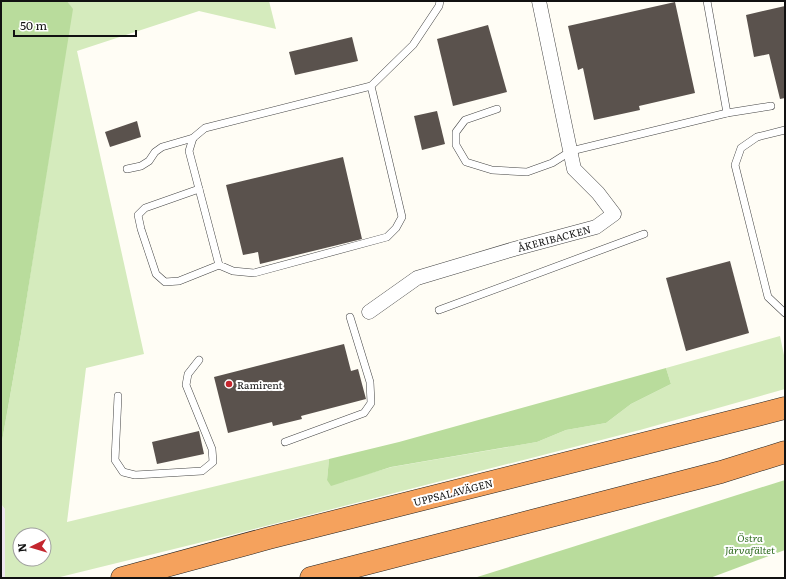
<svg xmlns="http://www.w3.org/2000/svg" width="786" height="579" viewBox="0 0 786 579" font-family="Literata,serif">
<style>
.industrial{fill:#eee6ef}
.green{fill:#d5ebbd;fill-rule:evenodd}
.forest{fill:#b9dc9c}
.building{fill:#5a524d}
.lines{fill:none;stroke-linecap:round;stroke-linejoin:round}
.service-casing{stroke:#444;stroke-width:8}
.minor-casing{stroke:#444;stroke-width:15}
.motorway-casing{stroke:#222;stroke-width:23}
.service{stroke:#fff;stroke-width:7}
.minor{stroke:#fff;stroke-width:14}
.motorway{stroke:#f5a25d;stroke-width:22}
.poi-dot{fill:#c4262e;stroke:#fff;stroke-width:1.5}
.labels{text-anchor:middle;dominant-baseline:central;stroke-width:4;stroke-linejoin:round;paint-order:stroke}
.street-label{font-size:10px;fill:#111;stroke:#fff}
.poi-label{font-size:10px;fill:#111;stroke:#fff;text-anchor:start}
.park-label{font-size:10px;font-style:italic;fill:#2f6b1f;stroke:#fff}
</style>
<rect width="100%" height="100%" fill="#fffdf5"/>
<path class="industrial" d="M1 504 5 509V578H1Z"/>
<path class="green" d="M67 1H269L276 29 199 11 77 51 144 354 86 368 67 522 329 459 327 480 344 482 360 476 392 467 537 442 566 430 606 423 631 404 671 384 666 368 780 336 785 360V389L640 430 231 535 56 578H5V509L1 504V447L21 334 72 9ZM20 535H44V559H20Z"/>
<g class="forest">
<path d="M1 1H67L73 9 21 334 1 447Z"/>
<path d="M666 368 671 384 631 404 606 423 566 430 537 442 391 467 331 486 327 480 329 459 399 442Z"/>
<path d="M785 480V550L710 578H474Z"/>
</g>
<g class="building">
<path d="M675 2 695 93 639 106 640 110 594 120 583 68 578 70 568 26Z"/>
<path d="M785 6V98L780 99 769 54 754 57 746 15Z"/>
<path d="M488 25 507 92 453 106 437 39Z"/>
<path d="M352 37 358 61 295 75 289 52Z"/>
<path d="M437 111 445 144 422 150 414 116Z"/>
<path d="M137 121 141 137 110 147 105 132Z"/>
<path d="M343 157 362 239 260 264 258 252 243 255 226 185Z"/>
<path d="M730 261 749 333 686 351 666 278Z"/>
<path d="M344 344 351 371 358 369 366 399 301 416 302 419 273 426 272 422 228 433 214 377Z"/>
<path d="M199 431 204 454 157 464 152 442Z"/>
</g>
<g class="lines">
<defs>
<g id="service">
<path d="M707 1 727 113"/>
<path d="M371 86 402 217 396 228 387 237 254 273 233 271 219 265 189 151 193 138 205 128 371 86 413 45 439 6 440 1"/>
<path d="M497 109 465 120 456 132V145L466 162 492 170 527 172 552 163 571 151 727 113 771 106"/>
<path d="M785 130 757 137 741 148 735 165 768 297 785 313"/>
<path d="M127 169 141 166 149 161 155 152 162 147 193 138"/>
<path d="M199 189 145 208 138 215 141 229 156 274 165 282 179 281 219 265"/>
<path d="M439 310 644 234"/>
<path d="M118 396 115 460 123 472 135 475 202 471 213 462 212 449 186 385 188 374 199 360"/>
<path d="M285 442 364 413 371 403 370 382 350 317"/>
</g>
<path id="minor" d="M369 312 417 278 514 249 596 227 614 214 598 193 574 169 539 1"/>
<g id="motorway">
<path d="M122 578 269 538 785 408"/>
<path d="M311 578 721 472 785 452"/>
</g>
</defs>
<use href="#service" class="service-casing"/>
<use href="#minor" class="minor-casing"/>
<use href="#motorway" class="motorway-casing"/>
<use href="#service" class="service"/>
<use href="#minor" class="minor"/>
<use href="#motorway" class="motorway"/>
</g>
<circle class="poi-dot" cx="229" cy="384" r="4"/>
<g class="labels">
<g class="street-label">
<text transform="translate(554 238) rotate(-15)">ÅKERIBACKEN</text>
<text transform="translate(453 492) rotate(-14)">UPPSALAVÄGEN</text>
</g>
<g class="poi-label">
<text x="237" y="384">Ramirent</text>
</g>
<g class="park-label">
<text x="750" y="537">Östra<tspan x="750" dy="12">Järvafältet</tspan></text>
</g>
</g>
<rect width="786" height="579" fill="none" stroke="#111111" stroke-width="4"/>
<g transform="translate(32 547) rotate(265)"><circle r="19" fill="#ffffff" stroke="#a0a0a0"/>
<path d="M0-3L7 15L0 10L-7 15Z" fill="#c4262e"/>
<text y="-6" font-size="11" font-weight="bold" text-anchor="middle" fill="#111111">N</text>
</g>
<path d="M14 30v6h122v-6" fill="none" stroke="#111111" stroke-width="2"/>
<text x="20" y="30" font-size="12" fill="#111111" stroke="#ffffff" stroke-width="3" paint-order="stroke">50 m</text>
</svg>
